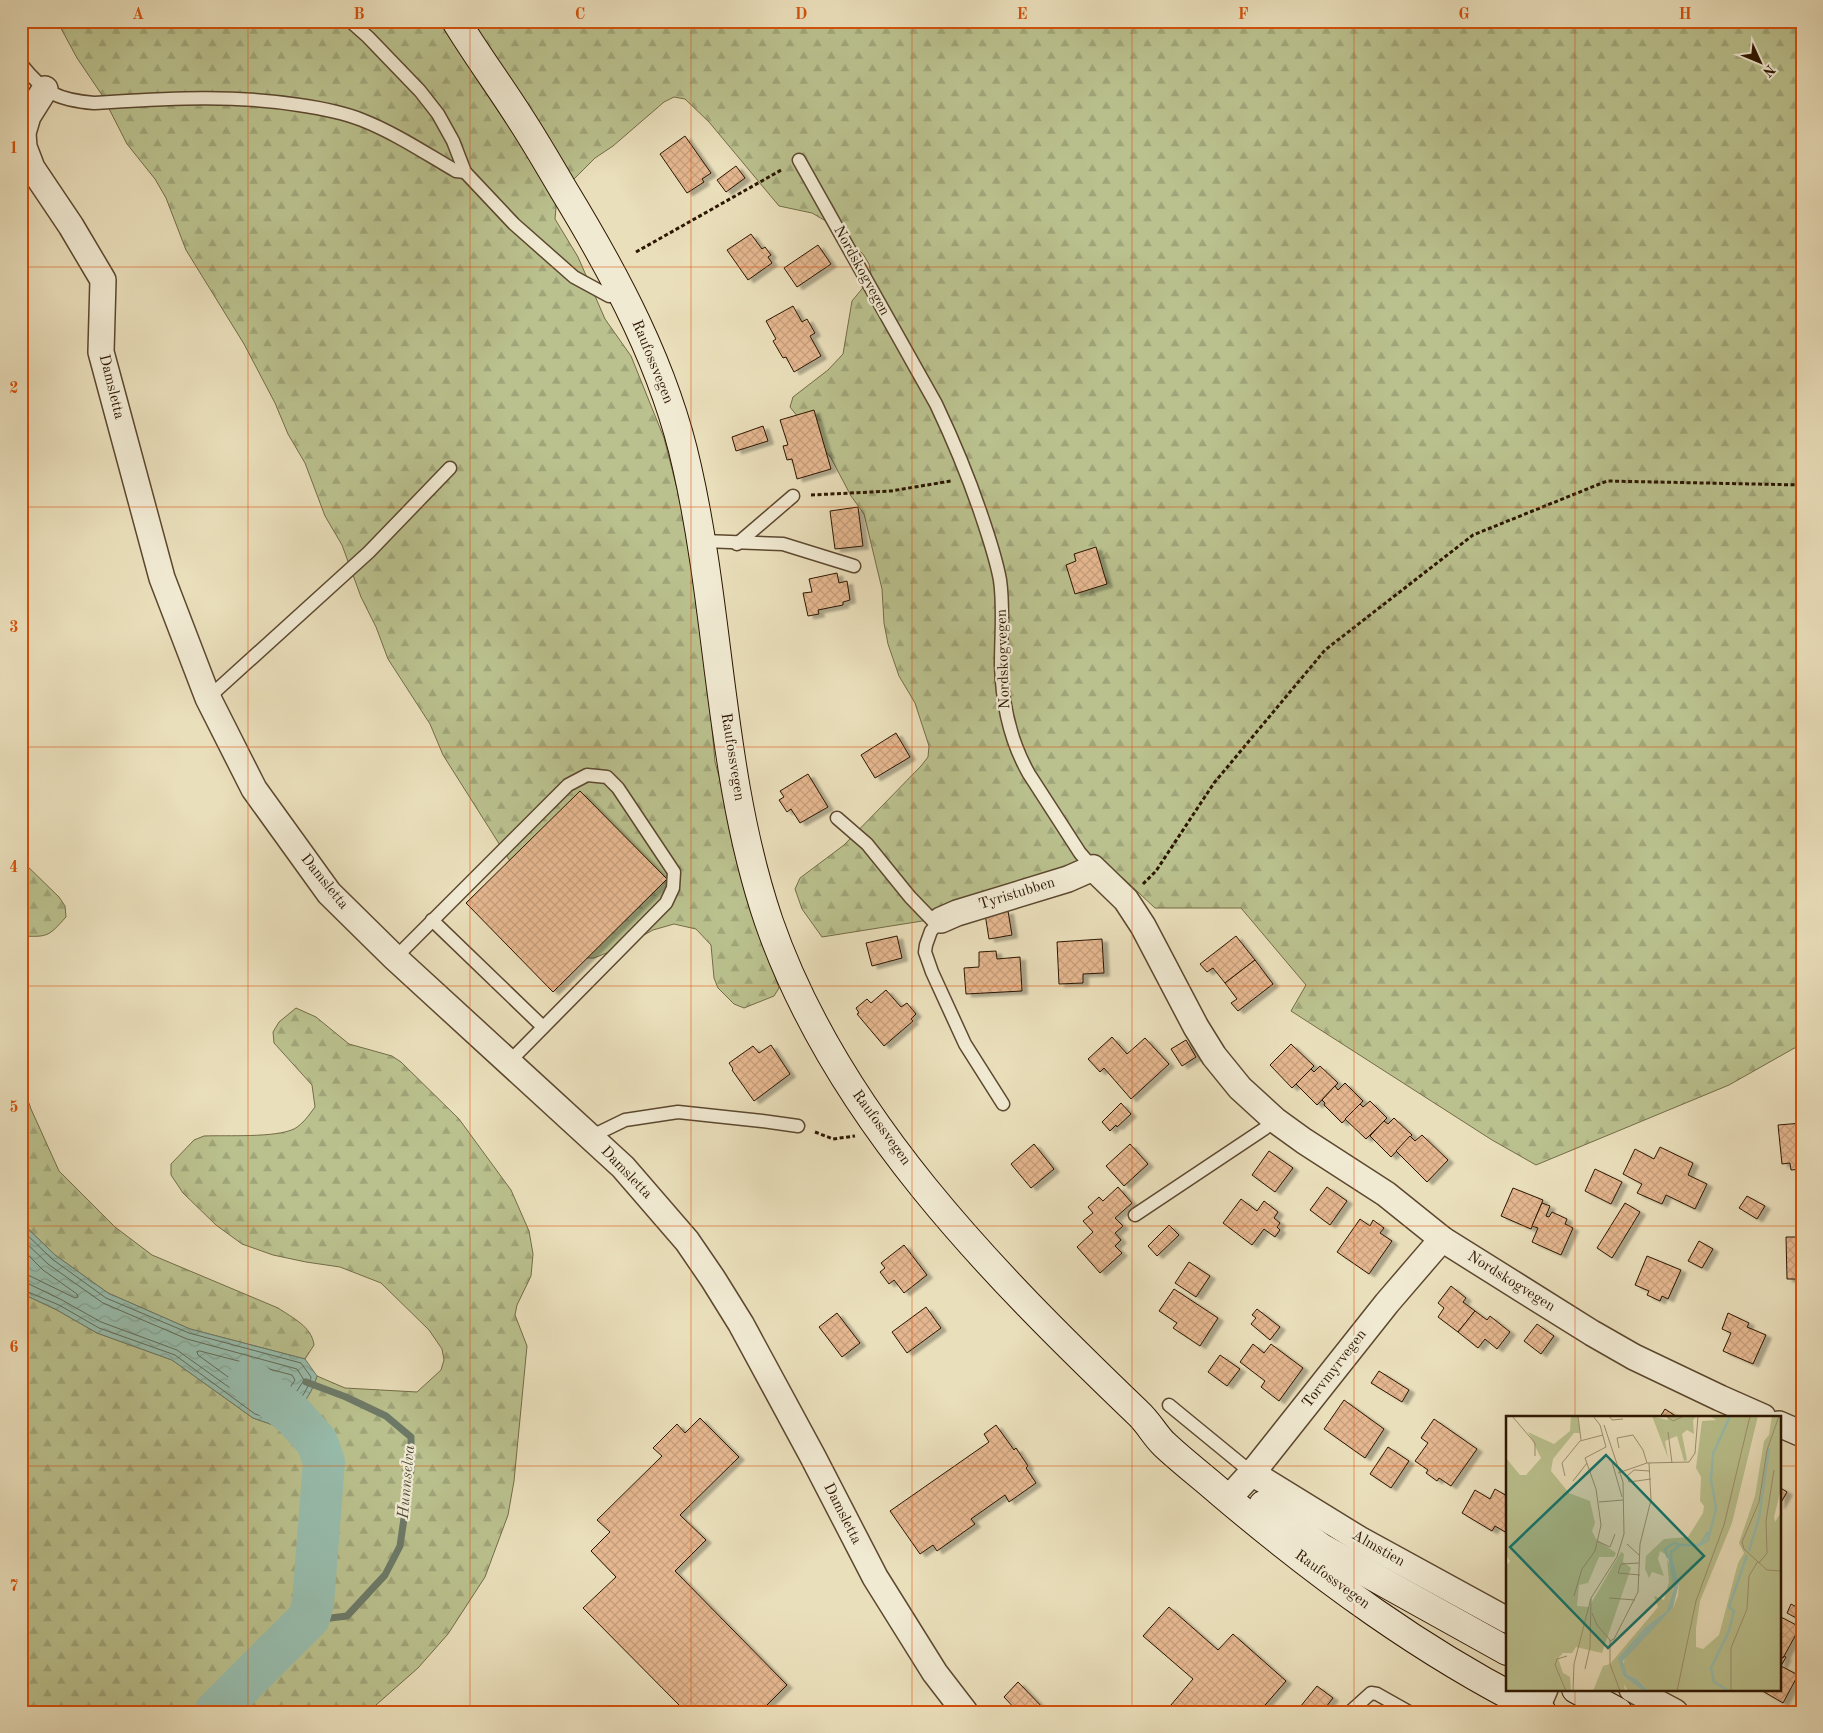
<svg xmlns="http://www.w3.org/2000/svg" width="1823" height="1733" viewBox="0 0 1823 1733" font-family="'Old Standard TT',serif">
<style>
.forest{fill:url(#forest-firs);stroke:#736c47}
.water{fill:url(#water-waves);stroke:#6d7a68}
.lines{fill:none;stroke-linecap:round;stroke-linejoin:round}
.shore{stroke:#626a56;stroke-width:1}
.stream{stroke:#6d7a68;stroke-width:7}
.river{stroke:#98bdad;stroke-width:42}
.building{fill:url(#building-cross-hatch);stroke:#2c1600;filter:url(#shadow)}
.service-casing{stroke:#5c482f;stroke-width:15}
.minor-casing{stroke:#5c482f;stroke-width:28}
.secondary-casing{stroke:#2c1600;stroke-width:30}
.path{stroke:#2c1600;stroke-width:3;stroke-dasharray:4 2.5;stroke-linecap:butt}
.service{stroke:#f1ead3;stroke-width:12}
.minor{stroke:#f1ead3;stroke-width:25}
.secondary{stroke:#f1ead3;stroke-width:28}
.grid{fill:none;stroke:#d5520b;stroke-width:1;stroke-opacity:0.55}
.labels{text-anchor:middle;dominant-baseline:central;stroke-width:4.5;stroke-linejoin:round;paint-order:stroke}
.street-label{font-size:15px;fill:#2c1600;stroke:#f1ead3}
.water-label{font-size:16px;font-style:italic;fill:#52503d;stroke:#f1ead3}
.inset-river{fill:none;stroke:#98bdad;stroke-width:2.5}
.inset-road{fill:none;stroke:#9e8f70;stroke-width:1}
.view{fill:#0f766e;fill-opacity:0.15;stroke:#0f766e;stroke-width:2.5}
.inset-edge{fill:none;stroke:#2c1600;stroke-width:2.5}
.neatline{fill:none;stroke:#d5520b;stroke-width:2}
.grid-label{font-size:16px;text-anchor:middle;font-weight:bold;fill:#d5520b}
</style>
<defs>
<pattern id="forest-firs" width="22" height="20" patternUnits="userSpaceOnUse" patternTransform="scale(1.25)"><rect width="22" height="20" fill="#bac18e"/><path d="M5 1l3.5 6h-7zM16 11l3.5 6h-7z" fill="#a0a579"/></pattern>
<pattern id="water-waves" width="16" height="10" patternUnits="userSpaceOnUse" patternTransform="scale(1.25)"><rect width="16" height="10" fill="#98bdad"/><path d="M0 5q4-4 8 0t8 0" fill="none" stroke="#83a293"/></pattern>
<pattern id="building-cross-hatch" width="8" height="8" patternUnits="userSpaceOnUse" patternTransform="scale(1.25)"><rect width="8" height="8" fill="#e5b790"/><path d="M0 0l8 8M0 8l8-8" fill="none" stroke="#c59d7a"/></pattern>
<filter id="shadow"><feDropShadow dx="5.5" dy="3" stdDeviation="1" flood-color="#0004"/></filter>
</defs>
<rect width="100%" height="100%" fill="#eadfbb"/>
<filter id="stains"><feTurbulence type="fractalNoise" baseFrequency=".004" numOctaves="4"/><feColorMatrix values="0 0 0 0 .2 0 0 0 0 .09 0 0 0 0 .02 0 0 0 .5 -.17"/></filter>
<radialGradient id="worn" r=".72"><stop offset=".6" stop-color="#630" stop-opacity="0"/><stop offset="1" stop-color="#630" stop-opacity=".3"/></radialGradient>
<g class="forest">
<path d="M57 21H1802V1046H1798L1729 1085 1536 1165 1492 1140 1291 1011 1306 985 1241 908H1155L1123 878 1102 871 941 918 822 937 802 909 795 889 800 878 844 845 921 766 928 757 929 746 915 703 899 676 888 644 884 623 882 589 864 514 851 496 831 458 790 407 793 397 828 370 843 354 852 301 866 284 871 274 869 264 863 254 831 224 812 213 779 206 709 122 685 99 674 97 664 102 613 146 595 158 557 196 555 219 578 257 605 319 631 356 664 438 681 504 704 638 715 762 727 805 735 850 753 913 779 988 774 996 744 1008 734 1004 718 988 714 978 711 945 696 929 674 924 653 930 624 946 594 958H562L510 861 443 755 430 724 388 659 376 627 361 597 342 545 325 516 305 463 288 434 275 403 244 344 186 250 166 198 155 179 127 144 102 95 77 58Z"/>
<path d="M21 860 59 897 65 906 66 917C48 937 48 937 21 936Z"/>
<path d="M296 1008 316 1017 349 1044 392 1056 401 1062 459 1119 511 1190 529 1231 533 1254 531 1276 517 1305 515 1315 527 1346 514 1481 508 1515 485 1577 448 1634 418 1668 368 1712H21V1293L57 1310 97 1333 172 1360 253 1418 279 1427C296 1414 311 1397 317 1376L345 1388 417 1392 441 1370 444 1360 442 1349 429 1330 381 1283 340 1267 306 1262 273 1255 242 1244 216 1225 183 1193 171 1175V1164L194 1140 204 1136C228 1135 274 1138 294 1129 303 1124 309 1115 315 1107L312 1085 274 1043 273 1032 279 1022Z"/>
<path d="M21 1081 31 1109 59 1171 115 1227 152 1255 278 1308C293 1318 312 1327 314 1345L305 1359 190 1329 108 1293 55 1255 21 1222Z"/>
</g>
<path class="water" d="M21 1222 55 1255 108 1293 190 1329 305 1359 317 1376C311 1397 296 1415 279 1427L253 1418 172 1360 97 1333 57 1310 21 1293Z"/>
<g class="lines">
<g class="shore">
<path d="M21 1229 52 1259 106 1298 189 1333 301 1363 311 1377C309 1390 290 1416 277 1421L255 1414 175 1355 99 1328 59 1305 21 1289"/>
<path d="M21 1238 48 1264 103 1303 187 1339 297 1369 304 1380 286 1408 278 1414 258 1408 177 1350 101 1322 62 1300 27 1283 21 1282"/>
<path d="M21 1248 43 1270 77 1294 78 1297 75 1298 30 1276 21 1275"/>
<path d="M200 1351 292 1375 295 1380 280 1403 275 1406 261 1401 198 1355 197 1352Z"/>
</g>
<path class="stream" d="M306 1382 346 1397 386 1416 411 1437V1470L400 1546 385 1575 347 1616 314 1620 309 1618"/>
<path class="river" d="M215 1712 309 1618 313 1603 324 1462 317 1442 294 1416 249 1380"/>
</g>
<g class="building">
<path d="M685 136 711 173 702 179 704 182 687 193 660 154Z"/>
<path d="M736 166 745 178 726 192 717 180Z"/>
<path d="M751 234 762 249 765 247 771 255 768 257 772 263 748 280 727 250Z"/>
<path d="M818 245 831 264 797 287 784 268Z"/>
<path d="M793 306 802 322 807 319 815 333 810 336 821 356 794 372 786 357 783 358 773 341 776 339 766 321Z"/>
<path d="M814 410 831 469 797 479 792 459 787 460 783 446 788 445 780 420Z"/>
<path d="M763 426 768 441 736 451 732 437Z"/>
<path d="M858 507 863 546 835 549 830 511Z"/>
<path d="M1096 547 1107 584 1075 594 1066 565 1076 561 1074 554Z"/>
<path d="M837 573 839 583 847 581 850 600 843 602V605L818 610 819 614 808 616 803 593 812 592 809 579Z"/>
<path d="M896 733 910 757 875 778 861 755Z"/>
<path d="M808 774 828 807 800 823 791 809 787 812 779 800 784 797 780 791Z"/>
<path d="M580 791 667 879 553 992 466 903Z"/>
<path d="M1008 911 1012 935 989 939 985 914Z"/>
<path d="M897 936 902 958 872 966 866 943Z"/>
<path d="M1236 936 1255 960 1225 983 1213 968 1207 972 1200 964Z"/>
<path d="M1102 939 1104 973 1083 974V983L1059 984 1057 942Z"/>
<path d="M996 951 997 959 1020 957 1022 991 966 994 964 968 979 967V952Z"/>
<path d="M1255 960 1273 984 1238 1011 1231 1003 1237 999 1225 983Z"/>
<path d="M886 990 901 1007 907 1003 916 1014 911 1019 913 1021 884 1046 857 1014 859 1013 856 1008 867 999 871 1003Z"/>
<path d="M1112 1037 1127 1054 1145 1038 1169 1064 1131 1099 1104 1068 1100 1072 1088 1059Z"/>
<path d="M1186 1040 1196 1057 1182 1066 1171 1049Z"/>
<path d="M1291 1044 1314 1066 1292 1088 1270 1065Z"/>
<path d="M771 1045 790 1074 754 1101 732 1070 733 1069 729 1063 753 1046 759 1053Z"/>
<path d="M1320 1066 1338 1083 1317 1105 1296 1084 1311 1069 1314 1072Z"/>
<path d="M1345 1083 1363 1101 1342 1123 1324 1105 1325 1103 1322 1100 1335 1086 1338 1090Z"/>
<path d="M1370 1101 1387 1118 1366 1139 1345 1119 1360 1104 1363 1107Z"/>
<path d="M1121 1103 1131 1114 1117 1127 1116 1125 1110 1131 1102 1122Z"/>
<path d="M1394 1118 1412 1135 1391 1157 1370 1136 1384 1121 1388 1124Z"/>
<path d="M1802 1123V1169L1791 1170 1790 1163 1782 1164 1778 1125Z"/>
<path d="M1422 1135 1448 1160 1427 1182 1396 1151 1410 1136 1415 1141Z"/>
<path d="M1034 1144 1054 1169 1031 1188 1011 1164Z"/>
<path d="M1130 1144 1148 1164 1124 1186 1106 1166Z"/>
<path d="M1660 1147 1693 1163 1688 1175 1707 1184 1695 1209 1666 1195 1662 1204 1637 1193 1642 1184 1623 1174 1635 1149 1654 1159Z"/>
<path d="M1269 1151 1293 1168 1275 1192 1252 1175Z"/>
<path d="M1595 1169 1622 1182 1611 1204 1585 1191Z"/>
<path d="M1118 1187 1132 1203 1115 1218 1123 1226 1115 1233 1121 1240 1115 1246 1122 1253 1100 1273 1077 1247 1093 1232 1083 1221 1093 1213 1088 1207 1099 1197 1103 1201Z"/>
<path d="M1327 1187 1347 1201 1330 1225 1310 1210Z"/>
<path d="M1513 1188 1543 1200 1531 1229 1501 1216Z"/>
<path d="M1747 1196 1765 1206 1757 1219 1739 1208Z"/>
<path d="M1241 1199 1257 1211 1264 1201 1278 1212 1274 1218 1280 1223 1277 1227 1280 1230 1275 1237 1264 1229 1252 1245 1223 1223Z"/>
<path d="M1542 1203 1550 1206 1546 1216 1549 1217 1552 1212 1567 1219 1565 1224 1573 1228 1561 1255 1532 1242 1538 1228 1532 1226Z"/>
<path d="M1625 1203 1640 1212 1612 1258 1597 1248Z"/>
<path d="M1360 1219 1370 1226 1373 1220 1384 1228 1380 1233 1392 1241 1369 1274 1337 1252Z"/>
<path d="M1169 1225 1179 1235 1157 1256 1148 1246Z"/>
<path d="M1786 1237H1802V1279H1787Z"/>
<path d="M1699 1241 1713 1249 1702 1268 1688 1261Z"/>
<path d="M904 1245 927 1275 904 1293 894 1280 889 1284 880 1272 885 1268 881 1263Z"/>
<path d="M1647 1256 1681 1270 1668 1299 1662 1296 1660 1301 1647 1295 1649 1291 1635 1285Z"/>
<path d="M1189 1262 1210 1276 1196 1297 1175 1283Z"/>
<path d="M1451 1286 1466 1298 1463 1302 1475 1311 1458 1332 1438 1317 1444 1308 1438 1303Z"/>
<path d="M1174 1289 1218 1318 1200 1346 1173 1328 1177 1323 1159 1311Z"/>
<path d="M926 1307 941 1328 907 1353 892 1332Z"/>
<path d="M1257 1309 1280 1327 1270 1340 1251 1324 1256 1318 1252 1315Z"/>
<path d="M1475 1311 1487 1320 1490 1316 1510 1332 1497 1349 1485 1339 1478 1348 1458 1332Z"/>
<path d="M837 1313 860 1343 842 1357 819 1327Z"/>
<path d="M1728 1313 1749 1323 1747 1327 1766 1335 1753 1364 1723 1351 1731 1333 1722 1329Z"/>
<path d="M1537 1324 1554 1336 1541 1354 1524 1341Z"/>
<path d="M1253 1344 1264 1353 1271 1344 1303 1368 1279 1401 1261 1387 1265 1381 1240 1362Z"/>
<path d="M1220 1355 1240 1369 1227 1386 1208 1372Z"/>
<path d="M1379 1371 1409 1390 1402 1402 1371 1383Z"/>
<path d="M1344 1400 1384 1429 1365 1458 1324 1429Z"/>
<path d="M1665 1409 1677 1417H1660Z"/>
<path d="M700 1418 739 1457 680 1515 706 1540 675 1571 787 1685 760 1712H686L583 1608 616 1577 591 1551 610 1532 597 1520 662 1456 653 1448 677 1424 685 1433Z"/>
<path d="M1434 1419 1477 1449 1451 1486 1439 1478 1437 1481 1426 1473 1428 1470 1415 1461 1428 1443 1421 1438Z"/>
<path d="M996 1425 1014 1450 1016 1448 1028 1466 1026 1468 1036 1483 1009 1502 1005 1495 971 1519 975 1524 937 1551 933 1545 920 1554 890 1511 989 1442 984 1434Z"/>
<path d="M1388 1447 1409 1461 1391 1488 1370 1474Z"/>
<path d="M1779 1487 1787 1492 1779 1506Z"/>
<path d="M1495 1489 1507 1496V1533L1495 1526 1492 1531 1462 1513 1475 1490 1490 1499Z"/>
<path d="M1791 1604 1802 1610V1621L1787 1613Z"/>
<path d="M1169 1607 1218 1650 1233 1634 1286 1681 1259 1712H1165L1193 1679 1143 1636Z"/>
<path d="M1779 1616 1800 1627 1783 1658 1779 1656Z"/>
<path d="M1779 1656 1783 1658 1784 1656 1786 1657 1781 1666 1798 1675 1783 1703 1759 1689H1779Z"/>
<path d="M1018 1682 1047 1712H1018L1004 1697Z"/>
<path d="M1317 1686 1333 1698 1322 1712H1296Z"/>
</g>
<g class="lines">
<defs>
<g id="service">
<path d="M350 21 368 37 420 91 438 114 453 141 465 172 514 224 574 277 609 296 623 295"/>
<path d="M21 64C44 93 58 100 94 103 163 99 231 94 299 105 320 108 342 112 362 120 395 133 425 153 456 171L465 172"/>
<path d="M799 160 936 404C954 442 969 478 982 517 989 538 996 558 1000 580 1004 608 1001 636 1001 664 1002 703 1009 739 1029 774L1080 853 1093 868"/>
<path d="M703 541 783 544 854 566"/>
<path d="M737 544 793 496"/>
<path d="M208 698 369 552 450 468"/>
<path d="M837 818 867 844 910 897 936 924"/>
<path d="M432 920 543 1027"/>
<path d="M941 920 931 931 926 945 925 952 932 972 965 1044 1003 1104"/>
<path d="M395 958 568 785 587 775 607 777 618 788 674 872 673 888 666 903 508 1063"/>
<path d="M590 1137 625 1120 678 1112 762 1121 798 1126"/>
<path d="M1135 1215 1264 1129 1275 1120"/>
<path d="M1169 1405 1252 1473"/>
<path d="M1350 1712 1371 1693 1377 1694 1409 1712"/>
</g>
<g id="minor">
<path d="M45 89 28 116 23 133 24 147 32 168 71 226 103 280 101 352 162 578 208 698 254 789 329 893 395 958 623 1167 687 1241 713 1279 741 1324 813 1457 875 1577 935 1673 965 1712"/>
<path d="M941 920 957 913 1068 879 1093 868 1126 900 1143 926 1196 1027 1214 1056 1240 1088 1275 1120 1304 1141 1386 1194 1442 1239 1592 1333 1634 1357 1720 1398 1763 1417"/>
<path d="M1779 1424 1802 1434"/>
<path d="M1252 1473 1359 1539 1507 1620"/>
<path d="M1228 1499 1257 1467 1387 1303 1442 1239"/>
<path d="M1632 1689 1675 1712"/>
<path d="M1535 1712 1545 1689"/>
</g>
<g id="secondary">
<path d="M456 21C476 54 499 85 520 118 535 141 549 165 563 189 616 276 665 367 687 467 721 616 719 776 769 922 837 1117 992 1273 1138 1413 1149 1423 1155 1436 1165 1445 1183 1462 1203 1477 1221 1493 1320 1577 1426 1655 1542 1712"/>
<path d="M1263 1505 1322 1548 1507 1651"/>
<path d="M1576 1689 1618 1712"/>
</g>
</defs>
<use href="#service" class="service-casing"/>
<use href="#minor" class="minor-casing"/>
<use href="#secondary" class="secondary-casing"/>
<g class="path">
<path d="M636 252 783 169"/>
<path d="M811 495 891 491 951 481"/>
<path d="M1143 884 1156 871 1214 783 1325 650 1473 535 1607 481 1802 485"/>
<path d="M815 1132 833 1139 855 1136"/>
</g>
<use href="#service" class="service"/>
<use href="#minor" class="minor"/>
<use href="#secondary" class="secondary"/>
</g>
<path class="grid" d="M248 21V1712M470 21V1712M691 21V1712M912 21V1712M1132 21V1712M1354 21V1712M1575 21V1417M21 267H1802M21 507H1802M21 747H1802M21 986H1802M21 1226H1802M21 1466H1507M1779 1466H1802M1575 1689V1712"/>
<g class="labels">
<g class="street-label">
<text transform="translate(861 271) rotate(61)">Nordskogvegen</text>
<text transform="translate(652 362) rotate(68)">Raufossvegen</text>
<text transform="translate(111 387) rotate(76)">Damsletta</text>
<text transform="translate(1004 659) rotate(-92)">Nordskogvegen</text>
<text transform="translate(732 757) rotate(81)">Raufossvegen</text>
<text transform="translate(324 882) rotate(51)">Damsletta</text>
<text transform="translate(1017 894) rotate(-17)">Tyristubben</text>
<text transform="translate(881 1128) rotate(54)">Raufossvegen</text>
<text transform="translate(626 1173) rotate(46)">Damsletta</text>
<text transform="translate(1511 1282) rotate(32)">Nordskogvegen</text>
<text transform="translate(1335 1369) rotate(-52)">Torvmyrvegen</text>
<text transform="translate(842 1514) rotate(63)">Damsletta</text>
<text transform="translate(1378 1549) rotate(30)">Almstien</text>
<text transform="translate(1332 1580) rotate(36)">Raufossvegen</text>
</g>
<g class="water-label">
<text transform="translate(407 1482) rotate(-85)">Hunnselva</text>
</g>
</g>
<g transform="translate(1506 1416)">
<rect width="275" height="275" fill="#eadfbb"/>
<path d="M65 0H72L74 17H68L47 43 45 55 63 77 84 85 89 107 86 115 90 123 110 137 108 141H93L82 167 73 169 71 190 83 191 115 136 118 138 117 146 125 152 96 237 70 231 66 237H57L52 242 57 257 64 261 65 275H0V150L4 145 0 139V42L14 59H20L35 42 22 16 48 28 64 15ZM146 0 161 4 163 0H191L187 4 188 18 181 14 176 18 181 44 178 45 171 20 159 25 162 42ZM204 0H252L226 107 194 185 190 212V231L197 233 213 219 232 147 238 137 233 127 249 80 258 25 263 19 266 0H275V73L268 101 269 106 275 96V275H143L131 263 121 258 117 252 119 241 167 192 172 180 173 167 167 143 154 135 152 143 158 160 146 156 143 162 139 153 140 140 158 123 182 121 197 97 198 90 194 85 195 61 190 52 196 5 210 4ZM161 143 167 157 168 172 160 195 138 212 113 241 117 260 137 275H122L118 268 119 275H87L97 250 104 248 152 191 148 180 158 184 163 166Z" fill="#bac18e"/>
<path d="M162 141 167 143 173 167 167 192 117 245 121 258 131 263 143 275H137L117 260 112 242 138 212 160 195 168 172Z" fill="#98bdad"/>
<path class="inset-river" d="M194 129 202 116M243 135 253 102 263 32M162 142 159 133 168 127 175 129M165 144V136L174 129H194L202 124 210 93 205 63 207 38 224 0M223 275 208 266 205 252 223 215 228 195 223 191 241 139"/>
<path class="inset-road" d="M6 0 29 27V40M72 0 75 24M103 0 106 4 117 3M160 0 167 5 178 0M273 0 261 34 253 86 236 126 238 133 261 154 275 155M162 16 166 47M113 32 111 22 127 19 137 34 141 47M106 46 116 81M144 55 128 54 121 60 123 66 145 63M112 57 141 47 183 46 189 37 192 0M59 60 56 47 74 25 97 19M67 65 81 47M93 86 117 84M91 125 104 131 109 118M121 128 133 139M133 147 115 148 112 157 134 159M253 147 261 137 260 105 268 54M68 180 76 153 89 135 95 109 90 73 79 42 100 31 94 9 87 0M103 182 129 184M86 197 91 209 104 224V248L114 275M104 225 108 223 132 176 134 128 145 84 143 47M79 253 84 231 85 183M60 275 49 249 51 243 61 240M67 275 68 248 85 182 111 141 118 118 117 66 98 9M171 275 190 185 218 109 244 0M225 275V232L241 193 243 160 252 145"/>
<path class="view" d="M100 39 198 140 102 232 4 131Z"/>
<rect width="275" height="275" class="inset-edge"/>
</g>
<rect width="1823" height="1733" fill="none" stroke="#eadfbb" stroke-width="55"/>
<g transform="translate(1760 62) rotate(134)" stroke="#f1ead3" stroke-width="4" paint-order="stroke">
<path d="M0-4L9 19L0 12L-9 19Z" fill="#2c1600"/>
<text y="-8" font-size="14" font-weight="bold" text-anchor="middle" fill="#2c1600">N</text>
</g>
<rect x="28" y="28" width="1768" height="1678" class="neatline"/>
<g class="grid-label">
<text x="138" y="19">A</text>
<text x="359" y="19">B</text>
<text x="580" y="19">C</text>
<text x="801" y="19">D</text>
<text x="1022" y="19">E</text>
<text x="1243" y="19">F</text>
<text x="1464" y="19">G</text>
<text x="1685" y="19">H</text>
<text x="14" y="153">1</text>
<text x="14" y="393">2</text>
<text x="14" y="632">3</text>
<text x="14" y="872">4</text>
<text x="14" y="1112">5</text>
<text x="14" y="1352">6</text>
<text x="14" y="1591">7</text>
</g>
<rect width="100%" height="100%" filter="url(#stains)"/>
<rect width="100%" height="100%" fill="url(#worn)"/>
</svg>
